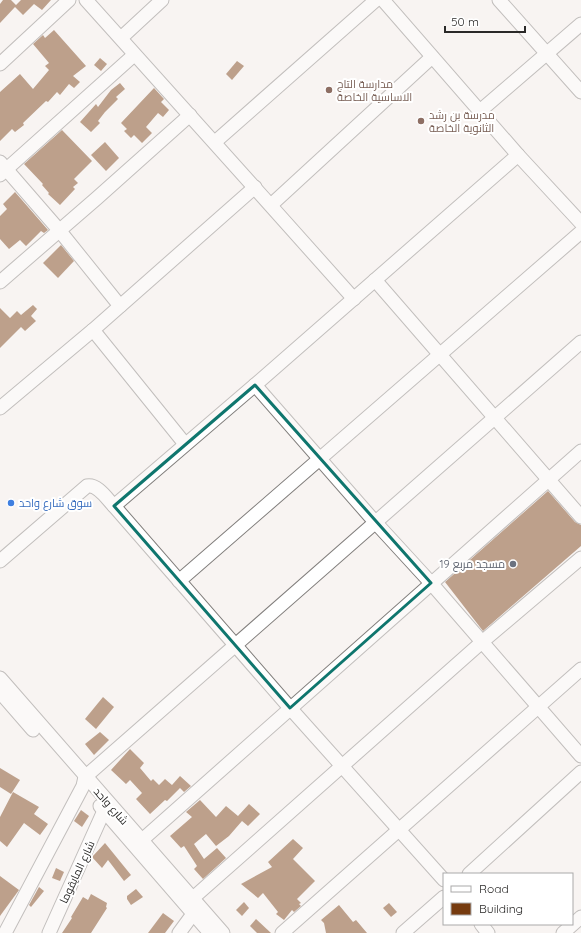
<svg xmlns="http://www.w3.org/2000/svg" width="581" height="933" viewBox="0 0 581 933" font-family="Quicksand,Cairo,sans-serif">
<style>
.building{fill:#763b0f}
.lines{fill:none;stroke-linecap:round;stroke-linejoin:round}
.minor-casing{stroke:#817e7c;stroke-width:15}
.minor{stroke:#fff;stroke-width:13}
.marked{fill:none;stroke:#0f766e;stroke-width:3;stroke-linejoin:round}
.education-dot{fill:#8d6e63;stroke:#fff;stroke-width:1.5}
.shop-dot{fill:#3f7fe0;stroke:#fff;stroke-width:1.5}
.worship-dot{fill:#6b7280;stroke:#fff;stroke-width:1.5}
.labels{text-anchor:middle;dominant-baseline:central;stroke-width:4;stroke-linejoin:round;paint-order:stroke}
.education-label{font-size:11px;fill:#785e54;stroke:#fff;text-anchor:start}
.shop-label{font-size:11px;fill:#366cbe;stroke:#fff;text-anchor:start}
.worship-label{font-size:11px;fill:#5b616d;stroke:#fff;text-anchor:end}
.street-label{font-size:11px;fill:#2a2928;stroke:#fff}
</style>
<rect width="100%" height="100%" fill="#f8f4f2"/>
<g class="building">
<path d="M3 0H11L16 5 21 0H51L42 10 34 4 23 15 15 7 0 23V4Z"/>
<path d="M54 30 86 66 73 76 80 82 74 88 69 84 60 95 57 92 48 102 46 101 23 123 24 125 15 132 12 129 0 141V92L20 74 33 89 49 70 45 66 49 63 33 44 43 35 45 38Z"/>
<path d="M100 58 107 64 101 71 94 65Z"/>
<path d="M237 61 244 66 232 80 226 74Z"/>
<path d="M120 83 125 89 116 97 118 99 105 112 98 121 100 123 91 132 80 122 96 104 98 107 111 90Z"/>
<path d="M154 88 164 99 161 102 169 110 163 117 158 113 146 127 152 133 142 143 134 135 131 138 124 131 127 129 121 123Z"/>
<path d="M62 130 92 161 74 179 78 183 73 187 75 189 60 205 48 194 49 193 42 185 43 184 24 164Z"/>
<path d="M105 142 119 158 106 171 91 155Z"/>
<path d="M15 192 48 230 44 233 41 231 26 246 20 240 9 249 0 239V216L7 209 3 204Z"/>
<path d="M61 245 74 261 58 278 43 263Z"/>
<path d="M33 305 37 309 31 316 36 321 25 331 21 327 0 348V308L10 318 17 311 21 315Z"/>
<path d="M548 491 575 522 581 525V546L483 631 445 582Z"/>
<path d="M103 697 114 707 96 729 85 719Z"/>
<path d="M100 732 109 740 94 755 85 744Z"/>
<path d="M130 749 144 763 140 768 151 781 153 779 159 785 165 779 172 785 180 776 191 786 184 792 180 788 167 801 165 800 150 814 136 799 142 793 130 780 126 784 111 770Z"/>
<path d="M0 768 20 780 11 794 0 787Z"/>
<path d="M13 792 39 807 34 814 48 824 40 835 24 823 7 847 0 841V817Z"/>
<path d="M200 800 216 817 226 806 238 816 249 804 260 814 248 826 242 821 229 836 216 846 206 834 194 844 204 859 217 848 226 858 203 879 194 869 197 866 184 846 181 848 170 836 192 817 186 812Z"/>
<path d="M81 810 89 816 82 827 74 821Z"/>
<path d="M293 839 303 848 293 859 315 881 297 899 301 903 299 904 301 906 294 912 292 910 284 920 276 914 278 912 263 893 258 898 241 884 272 867 268 862Z"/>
<path d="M105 843 131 875 124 881 108 860 102 868 92 857Z"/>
<path d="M56 868 64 872 60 881 52 878Z"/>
<path d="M0 876 19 890 0 916Z"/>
<path d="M39 887 44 891 31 907 29 905Z"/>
<path d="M136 889 143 897 131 905 127 899V896Z"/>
<path d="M91 894 107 903 106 907 107 908 91 933H62L72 918 71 917 83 897 88 900Z"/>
<path d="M244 902 249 908 242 916 236 910Z"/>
<path d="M389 903 397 912 391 917 383 908Z"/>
<path d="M339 905 353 922 356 920 367 933H326L324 923 321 920Z"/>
<path d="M163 913 174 921 165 933H148Z"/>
<path d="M256 919 271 933H257L250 926Z"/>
</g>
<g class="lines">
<defs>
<g id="minor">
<path d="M86 0C176 100 265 199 354 299"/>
<path d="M383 0 518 155 581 223"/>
<path d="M499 0 581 92"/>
<path d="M121 38 162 0"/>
<path d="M0 64 69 0"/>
<path d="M480 111 581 24"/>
<path d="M215 142 376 0"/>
<path d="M0 162 59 230 120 306"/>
<path d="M0 175 134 55"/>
<path d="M271 205 432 57"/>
<path d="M375 280 581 517"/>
<path d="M0 282 97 198 190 115"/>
<path d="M93 330 185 444"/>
<path d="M255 385 375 522 431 583 581 756"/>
<path d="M0 408 93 330 255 187"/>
<path d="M114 506 255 385 518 155"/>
<path d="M0 561 87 486C98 484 107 499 114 506L290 708 444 880"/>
<path d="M179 581 581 232"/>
<path d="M0 678 223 933"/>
<path d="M0 692 33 730"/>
<path d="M100 806 210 933"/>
<path d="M142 840 581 451"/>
<path d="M469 874 581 772"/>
<path d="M193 898 482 642 581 558"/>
<path d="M481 924 488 933"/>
<path d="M5 933 83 786 85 777 581 342"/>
<path d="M49 933 107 804"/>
<path d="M179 933 193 914"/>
<path d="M282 933 581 669"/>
<path d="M403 933 444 897"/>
<path d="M563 933 581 917"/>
</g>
</defs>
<use href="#minor" class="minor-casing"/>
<use href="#minor" class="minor"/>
</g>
<path d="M0 0H581V933H0ZM255 385 431 583 290 708 114 506Z" fill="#f8f4f2" fill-opacity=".55" fill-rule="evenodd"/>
<path class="marked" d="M255 385 431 583 290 708 114 506Z"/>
<g class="education-dot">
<circle cx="329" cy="90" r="4"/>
<circle cx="421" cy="121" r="4"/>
</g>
<circle class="shop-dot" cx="11" cy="503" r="4"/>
<circle class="worship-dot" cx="513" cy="564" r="4"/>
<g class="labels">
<g class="education-label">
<text x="337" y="84">مدارسة التاج<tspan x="337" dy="13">الاساسية الخاصة</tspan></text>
<text x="429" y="115">مدرسة بن رشد<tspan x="429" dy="13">الثانوية الخاصة</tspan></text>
</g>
<g class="shop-label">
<text x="19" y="503">سوق شارع واحد</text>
</g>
<g class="worship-label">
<text x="505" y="564">مسجد مربع 19</text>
</g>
<g class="street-label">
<text transform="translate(111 806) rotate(48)">شارع واحد</text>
<text transform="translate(77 872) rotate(-65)">شارع المايقوما</text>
</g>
</g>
<rect x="443" y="873" width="130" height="52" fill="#ffffff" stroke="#aaa9a9"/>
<rect x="451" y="886" width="20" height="6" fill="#ffffff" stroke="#aaa9a9"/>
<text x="479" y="893" font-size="12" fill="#2a2928">Road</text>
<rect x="451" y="903" width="20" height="12" fill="#763b0f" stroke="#aaa9a9"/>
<text x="479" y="913" font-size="12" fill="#2a2928">Building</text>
<path d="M445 26v6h80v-6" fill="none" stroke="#2a2928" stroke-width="2"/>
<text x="451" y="26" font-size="12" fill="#2a2928" stroke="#ffffff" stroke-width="3" paint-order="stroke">50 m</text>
</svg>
